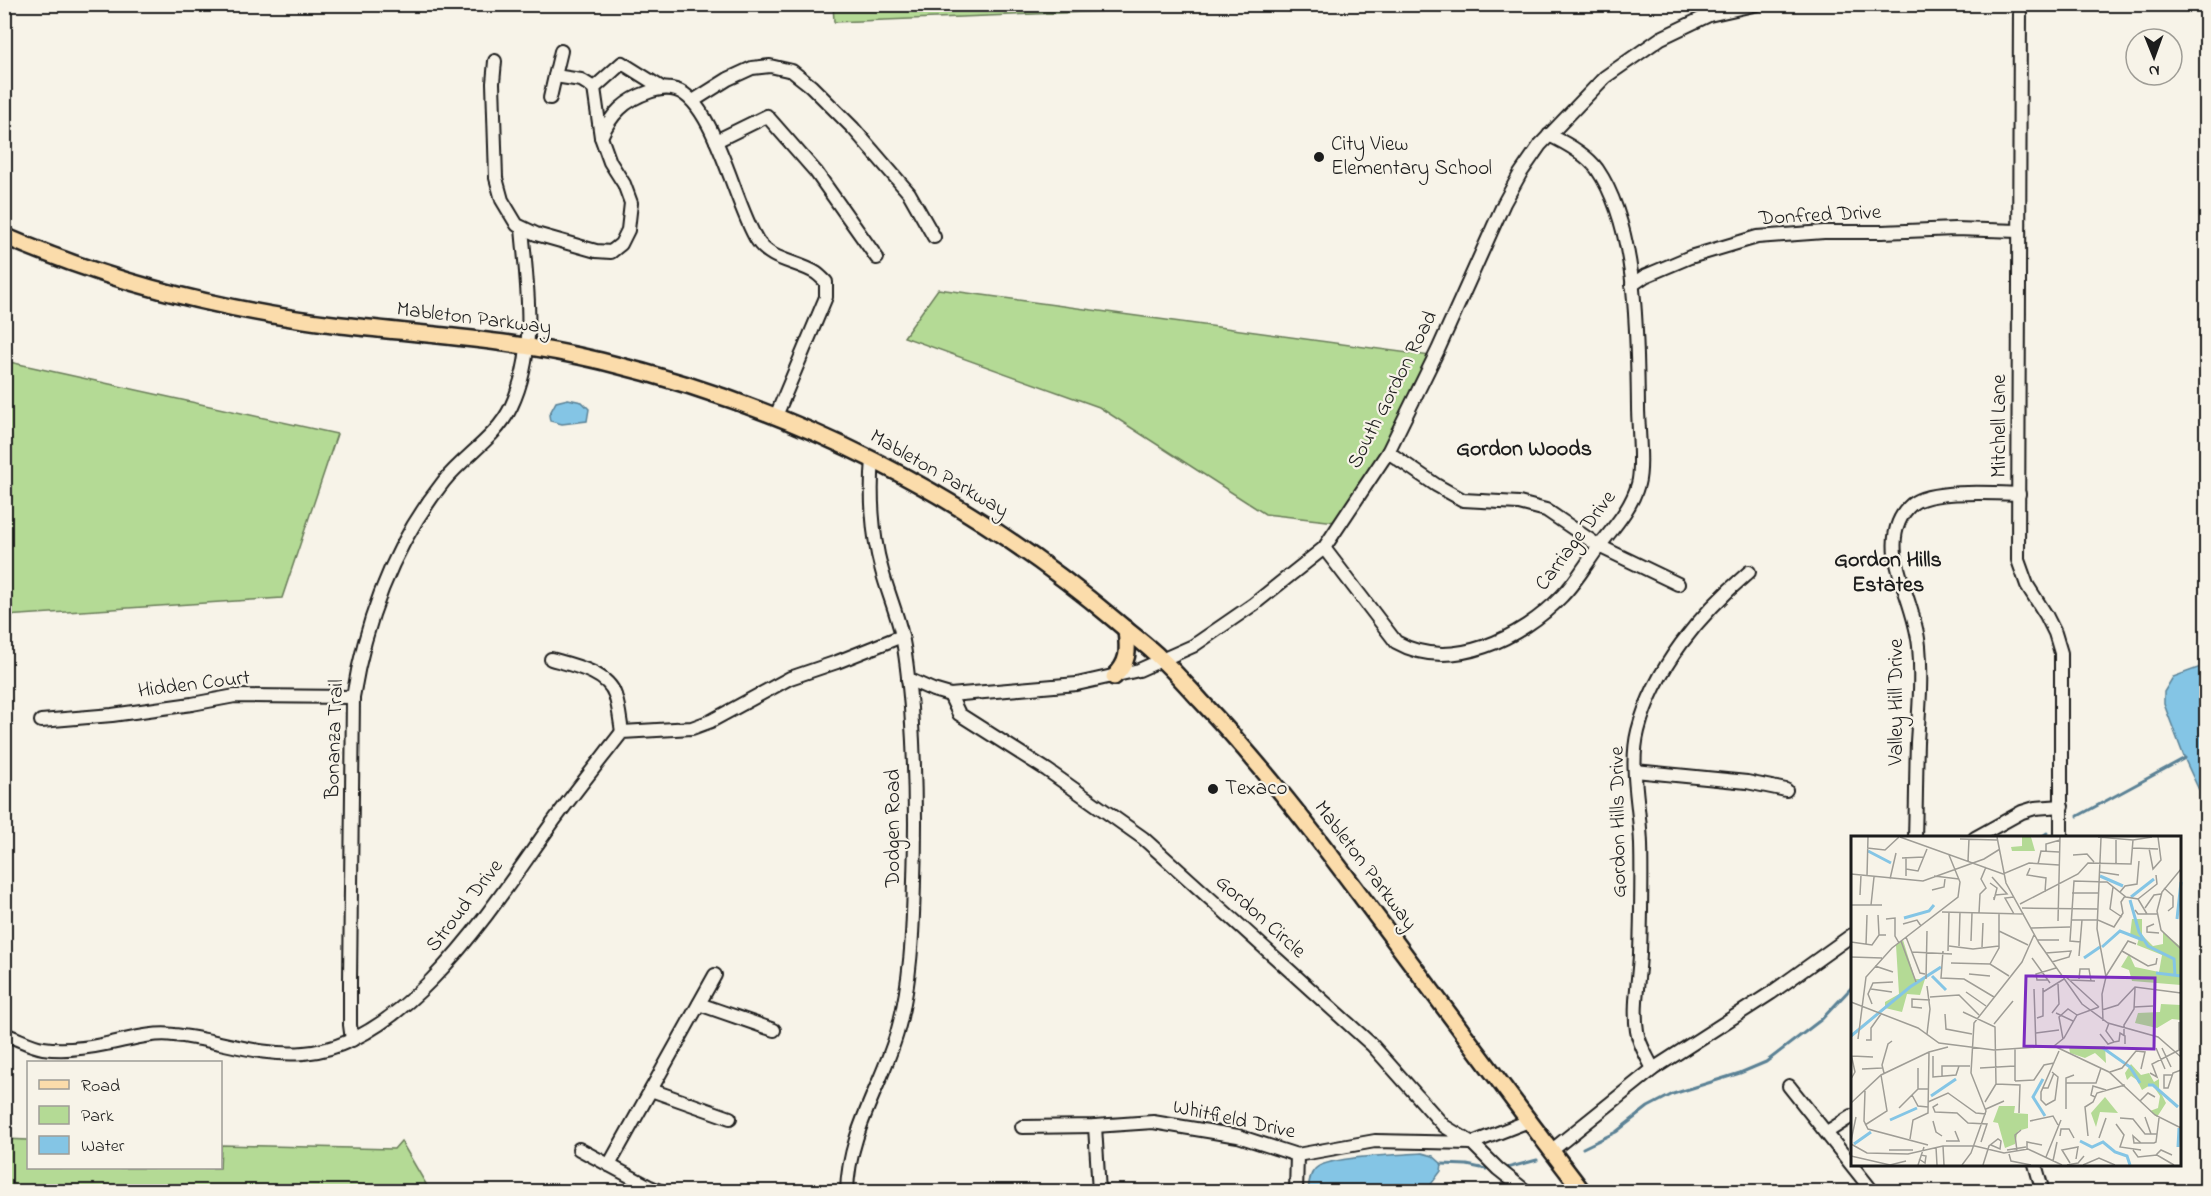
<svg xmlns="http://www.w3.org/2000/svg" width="2211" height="1196" viewBox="0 0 2211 1196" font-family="'Indie Flower',sans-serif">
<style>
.green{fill:#b4da95;stroke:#687b58;stroke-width:1.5}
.water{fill:#84c5e5;stroke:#5a8195;stroke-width:1.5}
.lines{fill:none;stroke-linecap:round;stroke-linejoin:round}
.stream{stroke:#5a8195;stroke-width:3}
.minor-casing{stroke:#1c1c1c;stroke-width:16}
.major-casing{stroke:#1c1c1c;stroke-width:20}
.minor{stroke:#f7f3e8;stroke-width:12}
.major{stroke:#fbdcab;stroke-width:15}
.poi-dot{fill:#1c1c1c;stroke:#f7f3e8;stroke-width:2}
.labels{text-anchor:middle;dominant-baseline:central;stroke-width:4.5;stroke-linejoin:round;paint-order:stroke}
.poi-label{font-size:21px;fill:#1c1c1c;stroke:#f7f3e8;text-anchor:start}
.street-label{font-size:21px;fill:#1c1c1c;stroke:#f7f3e8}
.neighbourhood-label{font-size:22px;font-weight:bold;fill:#1c1c1c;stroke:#f7f3e8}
.inset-river{fill:none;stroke:#84c5e5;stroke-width:3}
.inset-road{fill:none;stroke:#9f9d96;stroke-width:1.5}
.view{fill:#7b2cbf;fill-opacity:0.15;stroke:#7b2cbf;stroke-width:3}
.inset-edge{fill:none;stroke:#1c1c1c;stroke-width:3}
</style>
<rect width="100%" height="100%" fill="#f7f3e8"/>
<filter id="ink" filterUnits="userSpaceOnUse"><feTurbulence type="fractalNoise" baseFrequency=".0167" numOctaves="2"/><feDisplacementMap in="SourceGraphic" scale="12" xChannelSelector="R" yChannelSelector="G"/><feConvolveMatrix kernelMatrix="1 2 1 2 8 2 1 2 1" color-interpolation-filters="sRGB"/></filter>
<g filter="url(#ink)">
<g class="green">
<path d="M833 4H1263V5L834 22Z"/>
<path d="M938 289 1431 356 1345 523 1265 514 1099 407 904 337Z"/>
<path d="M5 361 337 434 282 598 5 616Z"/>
<path d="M4 1139 28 1140V1168H220L221 1145 394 1149 401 1141 430 1191H5Z"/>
</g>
<g class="water">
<path d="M568 399 582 402 589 409 587 421 562 424 550 421 549 415 556 402Z"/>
<path d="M2206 665V805L2186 762 2164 704V692L2173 677Z"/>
<path d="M1422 1153 1433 1156 1442 1164 1441 1171 1426 1191H1308C1309 1184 1309 1175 1315 1169 1326 1156 1402 1155 1422 1153Z"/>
</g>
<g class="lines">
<g class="stream">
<path d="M2078 816 2185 758"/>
<path d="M2040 838 2047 833"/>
<path d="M1583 1148 1616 1132 1648 1107 1673 1094 1740 1073 1766 1062 1822 1019 1852 987"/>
<path d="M1442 1164 1467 1165 1486 1169"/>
<path d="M1507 1168 1537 1160"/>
</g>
<defs>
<g id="minor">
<path d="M2020 4 2018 560 2027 585 2046 615 2055 633 2061 653V838"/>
<path d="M561 51 555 76 581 80 594 88"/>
<path d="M495 61 493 83 496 178 502 200 517 225 536 234 596 251 611 252 621 244 628 230 631 203 624 184 610 162 601 137C611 114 625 100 649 92 658 89 666 87 676 90 714 101 735 206 757 240 770 261 797 261 816 273 819 275 823 279 826 282V297L776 416"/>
<path d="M550 98 555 76"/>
<path d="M693 101 728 79 752 68 770 66 792 71 811 86 853 128 909 193 934 237"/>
<path d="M601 137 594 88 622 63 662 88"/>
<path d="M716 141 767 116 816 172 877 258"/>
<path d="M1632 285 1645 276 1690 257 1757 237 1824 232H1882L1955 229 2019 231"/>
<path d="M1388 452 1436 485 1463 500 1519 503 1546 510 1599 546 1678 584"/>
<path d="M1324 548 1396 642C1451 673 1522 638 1562 596 1577 581 1587 562 1600 545 1614 527 1632 507 1638 484 1643 467 1638 427 1638 407 1637 337 1638 229 1597 169 1586 154 1566 143 1549 135"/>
<path d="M551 659C572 665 608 672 615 695 619 707 620 720 622 732"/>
<path d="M908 679 933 690 950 695 1077 684 1139 670 1193 646 1254 604 1324 548 1388 452 1438 350 1504 203 1520 174 1540 145 1605 77 1661 38 1709 15 1758 4"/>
<path d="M950 695 959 714 1047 770 1143 838 1372 1045 1444 1126 1472 1143 1498 1169 1527 1192"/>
<path d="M41 721 112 715 192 704 235 696 353 697"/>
<path d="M1635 771 1747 782 1786 790"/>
<path d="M1915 838C1916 806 1916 774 1917 742 1919 710 1922 678 1919 646 1916 614 1900 585 1895 554 1893 535 1897 517 1912 504 1930 489 1995 493 2019 494"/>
<path d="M1975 838 2022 812 2035 808 2062 806"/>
<path d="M699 1004 774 1030"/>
<path d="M4 1034C17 1038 30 1046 43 1048 62 1051 87 1048 106 1044 128 1040 151 1032 174 1035 217 1039 259 1057 304 1053 407 1045 495 903 550 826 573 794 598 763 622 732L692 728 711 721 790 678 837 662 902 636"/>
<path d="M352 1040 350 1025V982L353 697C366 618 394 544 444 481 465 455 496 438 511 407 538 350 527 288 522 228"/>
<path d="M1653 1069C1647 1056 1639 1045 1637 1031 1633 1006 1639 979 1640 954 1641 918 1642 880 1641 844 1640 807 1629 767 1638 731 1654 668 1701 613 1749 572"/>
<path d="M1789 1086 1873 1192"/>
<path d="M651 1090 730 1118"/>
<path d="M1095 1126 1099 1192"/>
<path d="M1022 1127 1095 1126 1153 1122 1238 1136 1297 1155 1375 1141 1472 1143 1529 1121"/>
<path d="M1827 1132 1852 1116"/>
<path d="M579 1149 650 1187 662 1192"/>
<path d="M1551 1151 1653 1069 1771 993 1852 935"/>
<path d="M2035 1164 2043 1192"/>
<path d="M609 1165 715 975"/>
<path d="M847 1192C848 1133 881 1087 897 1033 911 984 913 930 914 880 916 823 915 765 911 708 909 685 907 660 902 636 897 613 887 591 881 567 872 534 870 493 873 459"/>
<path d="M1296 1192 1297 1155"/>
</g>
<g id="major">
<path d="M4 236C112 283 225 311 341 325 429 335 515 340 601 361 795 408 964 493 1116 621 1131 634 1147 645 1161 659 1175 672 1188 687 1201 701 1262 765 1315 834 1367 904 1439 1000 1510 1097 1583 1192"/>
<path d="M1114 677C1130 661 1128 650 1126 629"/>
</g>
</defs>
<use href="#minor" class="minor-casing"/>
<use href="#major" class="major-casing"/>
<use href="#minor" class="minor"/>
<use href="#major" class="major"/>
</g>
</g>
<g class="poi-dot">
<circle cx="1319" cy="157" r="6"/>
<circle cx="1213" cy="789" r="6"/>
</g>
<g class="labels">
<g class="poi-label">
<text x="1331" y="145">City View<tspan x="1331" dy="24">Elementary School</tspan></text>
<text x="1225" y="789">Texaco</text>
</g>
<g class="street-label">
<text transform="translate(1820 216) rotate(-3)">Donfred Drive</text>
<text transform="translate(474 319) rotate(7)">Mableton Parkway</text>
<text transform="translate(1393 390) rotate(-63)">South Gordon Road</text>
<text transform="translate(2000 426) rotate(-90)">Mitchell Lane</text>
<text transform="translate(939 474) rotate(30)">Mableton Parkway</text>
<text transform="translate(1576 541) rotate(-53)">Carriage Drive</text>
<text transform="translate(194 685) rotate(-7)">Hidden Court</text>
<text transform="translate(1897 702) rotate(-90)">Valley Hill Drive</text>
<text transform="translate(335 739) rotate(-88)">Bonanza Trail</text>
<text transform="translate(1619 822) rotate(-91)">Gordon Hills Drive</text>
<text transform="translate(894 828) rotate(-90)">Dodgen Road</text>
<text transform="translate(1365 866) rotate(53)">Mableton Parkway</text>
<text transform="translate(465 906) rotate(-52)">Stroud Drive</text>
<text transform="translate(1260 917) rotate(42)">Gordon Circle</text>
<text transform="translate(1234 1120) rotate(12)">Whitfield Drive</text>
</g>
<g class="neighbourhood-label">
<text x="1524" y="450">Gordon Woods</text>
<text x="1888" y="561">Gordon Hills<tspan x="1888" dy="25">Estates</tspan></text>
</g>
</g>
<g transform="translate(1851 836)">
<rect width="330" height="330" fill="#f7f3e8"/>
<path d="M171 1H180L184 15H161L160 11 171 10ZM281 83H291V99L302 110 312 108V96L330 111V149L281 145 278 134 270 131 278 118 284 131 308 136 311 119 286 109 288 102 279 100ZM52 104 64 143H74L69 159 56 158 51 176 34 172V166L48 158 45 109ZM310 168 330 169V184L321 183 306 192 284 187 287 177 309 176ZM254 210 255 227 244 217 234 222 219 217 218 211ZM280 228 290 239 298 237 303 246 308 243V253L315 267 306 281 299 275 307 272 309 260 301 248 291 254 286 244 280 240 276 244 274 237ZM254 261 267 277 249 276 245 291 240 277ZM148 270H164L163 277 177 278V292L167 295 164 308 154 312 147 287 142 286Z" fill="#b4da95"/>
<path class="inset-river" d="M17 15 40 27M249 40 272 50M280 61 303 43M279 64 288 96 297 110 323 123 324 139M53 82 78 75 83 69M326 83 330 46M251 111 269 95 292 104M233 122 249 111M305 137 330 140M81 140 95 154M0 200 59 151 90 131M252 212 279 231 289 247M192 243 182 261 194 280M297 249H302L327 271M80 260 105 243M39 284 66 272M229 305 241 311 252 306 264 316 276 320 279 329M3 308 20 296M327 311 328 292"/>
<path class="inset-road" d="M49 1 152 38 178 27 208 29M146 1 155 47 188 107 231 168 257 187 307 201 330 221M247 1 282 4 301 1M250 2 246 93 255 141 251 158 252 185M109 3 146 4M265 4V28M16 12 34 14 48 1M282 12 307 13M298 12 302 33 310 24 307 1M195 15V8L209 4M222 19 236 18 243 26M55 21V40M51 22 73 21M117 25 118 3M187 28 190 15 208 16M179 32 176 39 195 42 194 56M55 33 67 35 76 13M330 33 311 56 306 75 310 94 330 113M248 36 268 39M0 38 72 45 133 23 149 13M16 40 17 1M83 40 108 43M141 41 156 58 144 59M39 43 45 17M139 47 146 52 143 64V61M262 51 259 73 271 81M313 52 322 60V71L317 75M81 54 93 51 94 43M269 56 274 50 286 48 288 25M221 57H247M9 59 10 39M163 61 154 62 163 78M287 63 306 48 305 39M169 68 227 38 237 27 280 28 282 4M0 69H31M20 69 23 41M171 72 247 73M294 72 303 59 310 58M284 74 287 78H306M91 76 173 78M128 77 129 58 135 52 130 43 135 31M27 79 28 99M35 83 44 82V100L48 107M220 84H247L263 91 272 77 270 66 274 60M207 85 209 1M52 88 66 84 70 90M303 88 296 91V96L308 97M180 92 219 91M148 95 177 109M55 101 69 137 74 138M186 104H208M50 105 65 146M120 105 121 77M0 106 21 109 28 99H35M230 106 219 105 223 45 256 46 275 61 287 63 296 78M15 109 16 79M98 110 122 113 148 110M108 110 109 76M131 111 132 87M92 115 90 142 113 143 143 161M97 115 98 76M271 115 297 130 305 128 306 122M61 116 101 118M195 117 220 115 218 121 201 126M228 120 231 84M0 121 31 122M181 122 199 147M100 127 139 128 158 140M139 128 148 112V77M24 130 42 136M118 138 139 140M214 140 248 171M255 140 277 105 285 108M75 143 76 95M228 143 229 133H238L240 145M197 144H186L185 138 205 132M218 144 244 145M20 153 41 156M183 153 185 211M115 156 135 170M192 156 213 143M79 161 108 159 128 179M0 166 67 192 88 207 143 214 203 210 213 202 226 179 248 171M21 168 17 158 22 147 42 146M283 171 302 170M71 172 61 171V163L79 164M251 174 267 169 284 151 330 157M112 176 144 191 145 248 134 266M201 177 208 168 207 148M205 177 222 185M94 178 95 193 121 198M186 182 192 180V152M258 187 255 195 263 206 268 205 269 197 274 200V208M143 188 162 165M185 197 208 194M76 198 79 173 76 150M249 198 257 208 263 206M273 199V189L283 173 284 152M7 203 15 141 41 112 107 61 109 46 98 19M212 203 208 181 217 173 226 179M15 204H20V192L30 178M203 210 258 236 304 279 330 292M305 212 314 233M311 212 320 231M328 214V186M0 218 4 236 0 243M1 220 22 221M82 220V241L105 239 108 230M129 232 164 230M11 233 31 232M201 236 207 241 204 264 195 269 190 264V256L208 215M259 236 271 232 285 215 294 216 290 233M33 237 31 229 37 208 41 205M299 237 306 241 301 228 330 213M321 239H313V252H317L322 237 330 234M91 240V230H119M164 245 183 244 193 229 203 227M164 245V213M215 247H245L250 232M145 248 169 249 168 277M192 252H197L203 237M67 253V232M14 255 13 285 17 293 77 309M61 259 67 270 77 271M244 261 240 259 242 250 255 254M289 265 297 257 304 261M77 266 97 257 125 277 135 278M87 268 82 271 84 276 106 277 117 287 136 288 130 306M0 272V267L30 239 78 216 97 211M48 272 67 253H78M135 273 153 265M215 273V242L223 239M294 281 300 298M269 282 282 283 294 298H306M82 285 85 296 91 300M179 285 202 280 207 289M265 288 273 299 269 311 290 314M14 289 36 275 30 239M209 300 210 293H218L223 302M237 300 234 271 242 266 246 257 274 249M248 302 255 282M59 303 62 284 77 277 78 216M0 305 5 281M95 305H108L104 295M290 307 282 300 283 307H303L305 306 308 282M0 308 16 317 57 318 92 310H124L153 317 177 313 211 329M92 310 93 329M85 311 86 329M176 313V306L191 309M38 314H62M156 314 175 311M282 314 287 321 306 319 323 329M166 315 164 299 170 294M158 318 160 325 180 329M305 319 310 314 321 319M0 320 39 329 55 325M195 321 210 284M68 323 74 327 75 320 70 319M202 325 206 306M219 327 211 314 227 311 225 323M67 329 73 311M111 329 120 317 135 275 120 237 123 187 171 126 183 99M132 329 138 310 147 303 150 305 149 313 140 309M216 329 227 327 233 320M232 329 248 322 264 329"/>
<path class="view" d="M175 140 304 142 303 213 173 210Z"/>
<rect width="330" height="330" class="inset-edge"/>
</g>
<rect width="2211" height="1196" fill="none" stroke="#f7f3e8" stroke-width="24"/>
<rect x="12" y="12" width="2187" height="1172" fill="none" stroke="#1c1c1c" stroke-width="2" filter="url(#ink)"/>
<rect x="27" y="1061" width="195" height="108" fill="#f7f3e8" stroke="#9f9d96" stroke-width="1.5"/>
<rect x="39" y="1080" width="30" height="9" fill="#fbdcab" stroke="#9f9d96" stroke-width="1.5"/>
<text x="81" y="1091" font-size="18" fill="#1c1c1c">Road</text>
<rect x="39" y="1106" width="30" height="18" fill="#b4da95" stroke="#9f9d96" stroke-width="1.5"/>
<text x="81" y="1121" font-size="18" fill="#1c1c1c">Park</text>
<rect x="39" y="1136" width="30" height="18" fill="#84c5e5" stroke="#9f9d96" stroke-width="1.5"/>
<text x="81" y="1151" font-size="18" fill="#1c1c1c">Water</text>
<g transform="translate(2154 57) rotate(179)"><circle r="28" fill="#f7f3e8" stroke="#9f9d96" stroke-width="1.5"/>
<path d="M0-4.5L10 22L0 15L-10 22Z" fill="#1c1c1c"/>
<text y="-9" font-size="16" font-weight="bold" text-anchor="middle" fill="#1c1c1c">N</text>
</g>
</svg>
